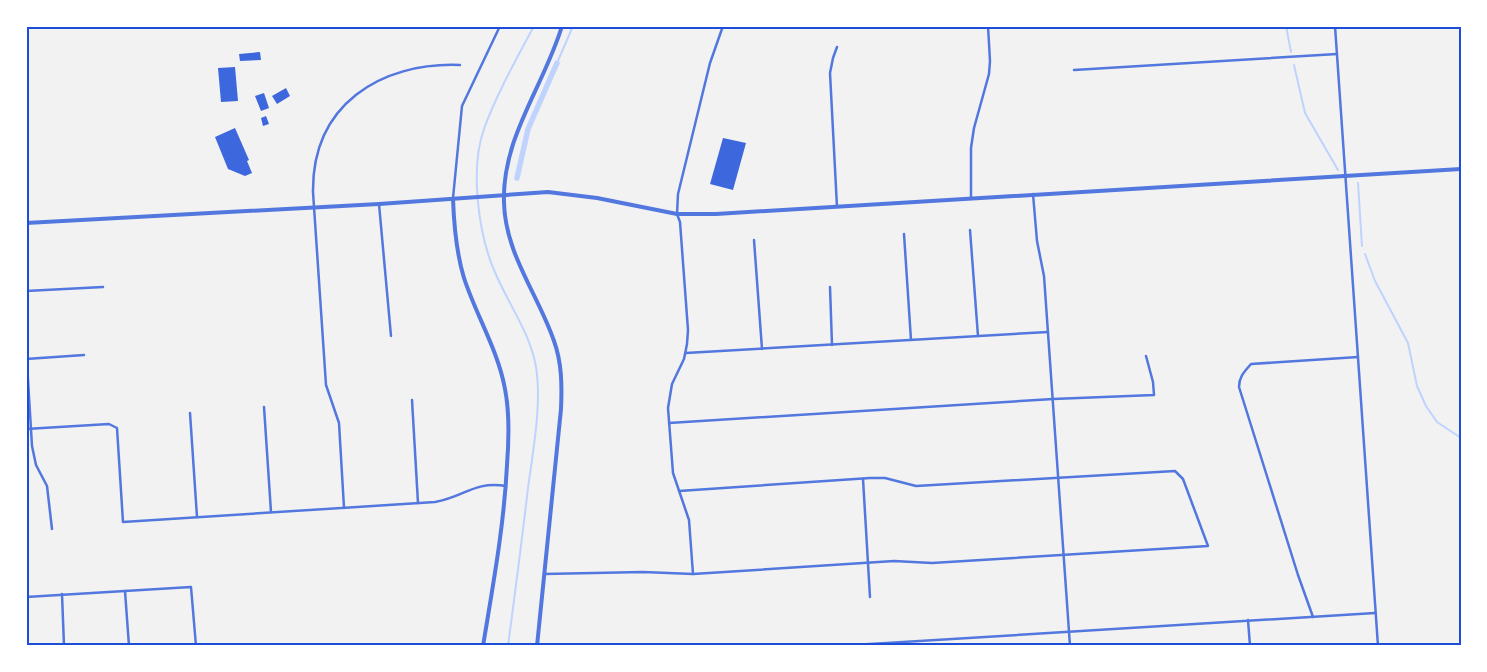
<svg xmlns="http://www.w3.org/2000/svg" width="1487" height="672" viewBox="0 0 1487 672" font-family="'Alegreya Sans',sans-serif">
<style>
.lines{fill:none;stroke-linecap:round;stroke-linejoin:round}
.stream{stroke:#bfd3fe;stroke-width:2}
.canal{stroke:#bfd3fe;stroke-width:5.5}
.building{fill:#3d67dc}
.minor{stroke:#5277de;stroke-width:2.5}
.tertiary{stroke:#5277de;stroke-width:4}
.neatline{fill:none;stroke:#1d4ed8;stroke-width:2}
</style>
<rect width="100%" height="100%" fill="#f2f2f2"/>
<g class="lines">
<g class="stream">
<path d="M1286 26 1291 52"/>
<path d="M557 63 573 26"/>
<path d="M1294 65 1305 113 1338 170"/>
<path d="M1358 183 1362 246"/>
<path d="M1365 254 1375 281 1408 343 1417 386 1426 406 1437 422 1461 438"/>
<path d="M508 646C515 593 522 540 528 488 533 451 542 403 536 367 530 332 507 302 494 270 478 232 470 168 484 129 496 95 517 58 534 26"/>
</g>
<path class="canal" d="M517 178 528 129 557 63"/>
</g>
<g class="building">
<path d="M260 52 261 60 240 61 239 54Z"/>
<path d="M235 67 238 101 221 102 218 68Z"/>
<path d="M286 88 290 96 277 104 272 96Z"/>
<path d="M264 93 269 108 261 111 255 96Z"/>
<path d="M266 116 269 124 263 126 261 118Z"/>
<path d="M235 128 249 160 247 161 252 173 245 176 228 169 215 137Z"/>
<path d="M723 138 746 143 733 190 710 184Z"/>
</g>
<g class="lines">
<g class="minor">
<path d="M1335 26 1378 646"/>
<path d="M837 47 833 58 830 73 837 207"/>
<path d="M1074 70 1337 54"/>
<path d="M1033 194 1037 241 1044 276 1070 646"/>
<path d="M453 198 462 106 500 26"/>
<path d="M971 198V148L974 128 989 74 990 61 988 26"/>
<path d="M379 204 391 336"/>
<path d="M970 230 978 336"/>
<path d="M904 234 911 340"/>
<path d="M754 240 762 349"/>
<path d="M830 287 832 345"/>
<path d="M26 291 103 287"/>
<path d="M26 347 32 446 36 465 47 486 52 529"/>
<path d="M686 353 1048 332"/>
<path d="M26 359 84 355"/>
<path d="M412 400 418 503"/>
<path d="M264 407 271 512"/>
<path d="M190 413 197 517"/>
<path d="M669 423 1053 399 1154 395 1153 382 1146 356"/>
<path d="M26 429 109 424 117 428 123 522 435 502C465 497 473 481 506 486"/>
<path d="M863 479 870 597"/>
<path d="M344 508 339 423 326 385 313 192C312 105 380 62 460 65"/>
<path d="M544 574 643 572 693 574 894 561 932 563 1208 546 1183 479 1175 471 916 486 885 478H870L679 491"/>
<path d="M693 574 689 520 673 473 668 408 672 384 684 359 687 344 688 330 680 222 677 214 678 194 710 63 723 26"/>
<path d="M125 591 129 646"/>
<path d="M62 594 64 646"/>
<path d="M26 597 191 587 196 646"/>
<path d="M1313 617 1298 575 1239 387C1239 377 1244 372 1251 364L1358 357"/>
<path d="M1248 620 1250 646"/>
<path d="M837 646 1375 613"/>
</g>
<g class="tertiary">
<path d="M453 199C454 226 456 252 464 278 476 315 498 350 505 389 510 414 509 439 507 465 504 526 493 585 483 646"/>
<path d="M26 223 379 204 548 192 597 198 677 214H716L1461 169"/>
<path d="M537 646 561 409C562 386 562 363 554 341 538 294 505 254 504 202 502 137 544 86 562 26"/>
</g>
</g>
<rect width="1487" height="672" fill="none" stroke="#ffffff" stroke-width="55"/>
<rect x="28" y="28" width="1432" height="616" class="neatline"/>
</svg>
